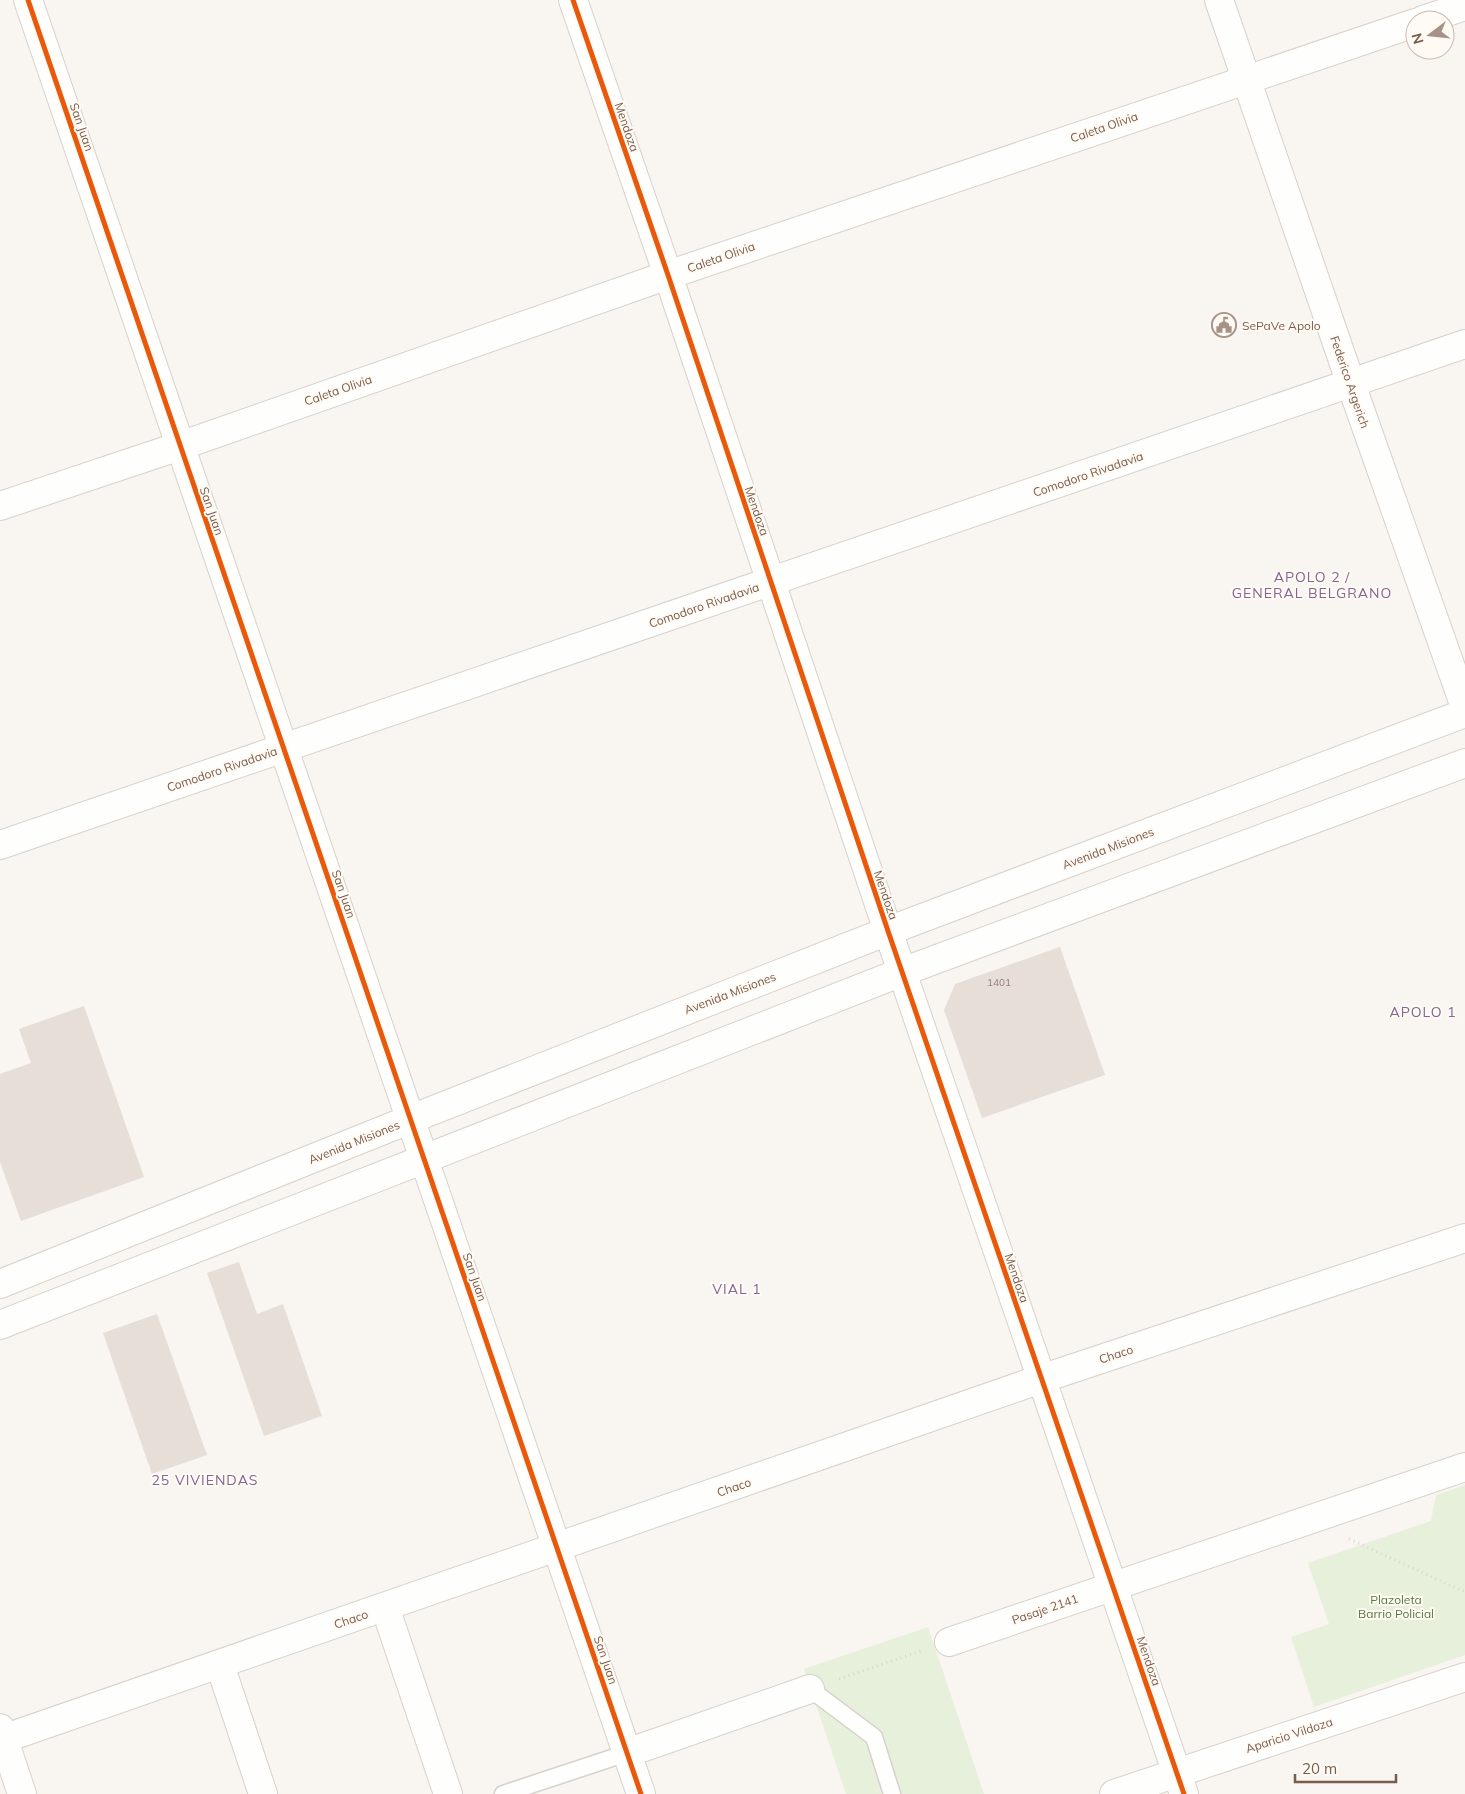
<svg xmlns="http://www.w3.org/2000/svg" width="1465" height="1794" viewBox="0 0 1465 1794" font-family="Mulish,sans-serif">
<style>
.green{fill:#e7f0db}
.building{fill:#e6ded7}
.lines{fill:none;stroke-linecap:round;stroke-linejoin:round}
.service-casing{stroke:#d7d1cb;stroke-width:19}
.minor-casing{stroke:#d7d1cb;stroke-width:30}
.secondary-casing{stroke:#d9d2cb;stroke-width:30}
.path{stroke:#dcd5d0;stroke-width:3;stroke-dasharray:1 4;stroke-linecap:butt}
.service{stroke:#fefefd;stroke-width:16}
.minor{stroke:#fefefd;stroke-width:28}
.secondary{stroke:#fefefd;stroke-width:28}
.cycleway-casing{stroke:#fffaf3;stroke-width:8}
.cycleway{stroke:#e8590c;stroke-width:5}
.labels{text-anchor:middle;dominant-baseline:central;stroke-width:4;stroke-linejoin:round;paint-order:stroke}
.number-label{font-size:10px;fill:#977e72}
.street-label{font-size:12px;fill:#7a5c4d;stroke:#fffaf3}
.poi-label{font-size:12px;fill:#7a5c4d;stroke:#fffaf3;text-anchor:start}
.park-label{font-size:12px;fill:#537a41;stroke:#fffaf3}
.neighbourhood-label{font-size:14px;letter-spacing:1px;fill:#846695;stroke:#fffaf3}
</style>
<rect width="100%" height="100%" fill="#f9f5f0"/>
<g class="green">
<path d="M1465 1485V1655L1314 1707 1291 1637 1329 1624 1308 1563 1431 1521 1436 1495Z"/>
<path d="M928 1627 984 1794H846L804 1669Z"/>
</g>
<g class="building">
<path d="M1060 947 1105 1075 982 1118 944 1010 955 984Z"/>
<path d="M84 1006 144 1177 21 1221 0 1162V1074L31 1063 19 1029Z"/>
<path d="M239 1262 257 1314 283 1304 322 1416 264 1436 207 1273Z"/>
<path d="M157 1314 207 1455 152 1474 103 1333Z"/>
</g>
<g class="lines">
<defs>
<g id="service">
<path d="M810 1689 874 1737 892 1794"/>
<path d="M503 1794 627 1753"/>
</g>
<g id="minor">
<path d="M28 0 641 1794"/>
<path d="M573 0 668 275 888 931 1184 1794"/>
<path d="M1219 0 1351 384 1465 707"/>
<path d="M1423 20 1465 6"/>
<path d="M0 506 180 446 668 275 1415 23"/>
<path d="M0 845 1465 344"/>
<path d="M385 1607 448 1794"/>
<path d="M949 1642 1465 1467"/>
<path d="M220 1665 263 1794"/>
<path d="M0 1740 1041 1379 1465 1238"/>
<path d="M627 1753 810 1689"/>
<path d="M1114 1794 1465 1677"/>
</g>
<g id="secondary">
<path d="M0 1284 411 1119 888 931 1465 713"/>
<path d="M0 1325 902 972 1465 763"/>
<path d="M0 1728 22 1794"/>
</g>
</defs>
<use href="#service" class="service-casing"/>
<use href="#minor" class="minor-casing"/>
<use href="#secondary" class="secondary-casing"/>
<g class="path">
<path d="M1349 1539 1465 1592"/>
<path d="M839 1679 921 1651"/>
</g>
<use href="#service" class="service"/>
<use href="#minor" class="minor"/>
<use href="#secondary" class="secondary"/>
<defs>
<g id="cycleway">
<path d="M28 0 641 1794"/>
<path d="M573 0 668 275 888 931 1184 1794"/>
</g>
</defs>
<use href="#cycleway" class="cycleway-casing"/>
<use href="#cycleway" class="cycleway"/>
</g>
<defs>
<symbol id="civic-ring" viewBox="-11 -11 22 22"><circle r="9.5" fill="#fffaf3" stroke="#a69286" stroke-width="1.5"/><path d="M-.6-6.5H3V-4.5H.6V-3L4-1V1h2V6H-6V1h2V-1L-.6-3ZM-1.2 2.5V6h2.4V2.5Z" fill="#a69286"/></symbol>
</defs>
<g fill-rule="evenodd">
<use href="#civic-ring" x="1210" y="311" width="28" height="28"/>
</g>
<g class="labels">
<g class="number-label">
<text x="999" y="982">1401</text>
</g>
<g class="street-label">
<text transform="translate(82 127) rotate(71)">San Juan</text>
<text transform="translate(627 127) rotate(71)">Mendoza</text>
<text transform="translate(1104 127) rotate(-19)">Caleta Olivia</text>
<text transform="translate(721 257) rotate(-19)">Caleta Olivia</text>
<text transform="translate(1350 382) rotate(71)">Federico Argerich</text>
<text transform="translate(338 390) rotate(-19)">Caleta Olivia</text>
<text transform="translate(1088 474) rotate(-19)">Comodoro Rivadavia</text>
<text transform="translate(212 511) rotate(71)">San Juan</text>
<text transform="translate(757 511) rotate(71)">Mendoza</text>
<text transform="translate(704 605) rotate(-19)">Comodoro Rivadavia</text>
<text transform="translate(222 769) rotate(-19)">Comodoro Rivadavia</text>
<text transform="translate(1108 848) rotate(-21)">Avenida Misiones</text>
<text transform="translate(344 894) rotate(71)">San Juan</text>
<text transform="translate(886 895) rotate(71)">Mendoza</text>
<text transform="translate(730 993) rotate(-21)">Avenida Misiones</text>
<text transform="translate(354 1142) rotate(-22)">Avenida Misiones</text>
<text transform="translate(475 1277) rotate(71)">San Juan</text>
<text transform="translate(1017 1278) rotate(71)">Mendoza</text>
<text transform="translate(1116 1354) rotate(-18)">Chaco</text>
<text transform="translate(734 1487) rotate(-19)">Chaco</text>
<text transform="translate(1045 1609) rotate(-19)">Pasaje 2141</text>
<text transform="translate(351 1619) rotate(-19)">Chaco</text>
<text transform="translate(606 1660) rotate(71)">San Juan</text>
<text transform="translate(1149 1661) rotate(71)">Mendoza</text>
<text transform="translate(1289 1735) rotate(-18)">Aparicio Vildoza</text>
</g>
<g class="poi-label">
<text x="1242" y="325">SePaVe Apolo</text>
</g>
<g class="park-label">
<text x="1396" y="1599">Plazoleta<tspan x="1396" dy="14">Barrio Policial</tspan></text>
</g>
<g class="neighbourhood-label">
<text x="1312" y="577">APOLO 2 /<tspan x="1312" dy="16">GENERAL BELGRANO</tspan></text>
<text x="1423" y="1012">APOLO 1</text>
<text x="737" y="1289">VIAL 1</text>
<text x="205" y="1480">25 VIVIENDAS</text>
</g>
</g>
<g transform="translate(1430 35) rotate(254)"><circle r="24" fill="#fffaf3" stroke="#cabbb1"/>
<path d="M0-4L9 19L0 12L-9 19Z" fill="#a69286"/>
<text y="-8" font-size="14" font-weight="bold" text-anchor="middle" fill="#7a5c4d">N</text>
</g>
<path d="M1295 1774v8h101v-8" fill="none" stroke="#7a5c4d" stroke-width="2.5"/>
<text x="1302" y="1774" font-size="15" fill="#7a5c4d" stroke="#fffaf3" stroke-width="4" paint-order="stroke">20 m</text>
</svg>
